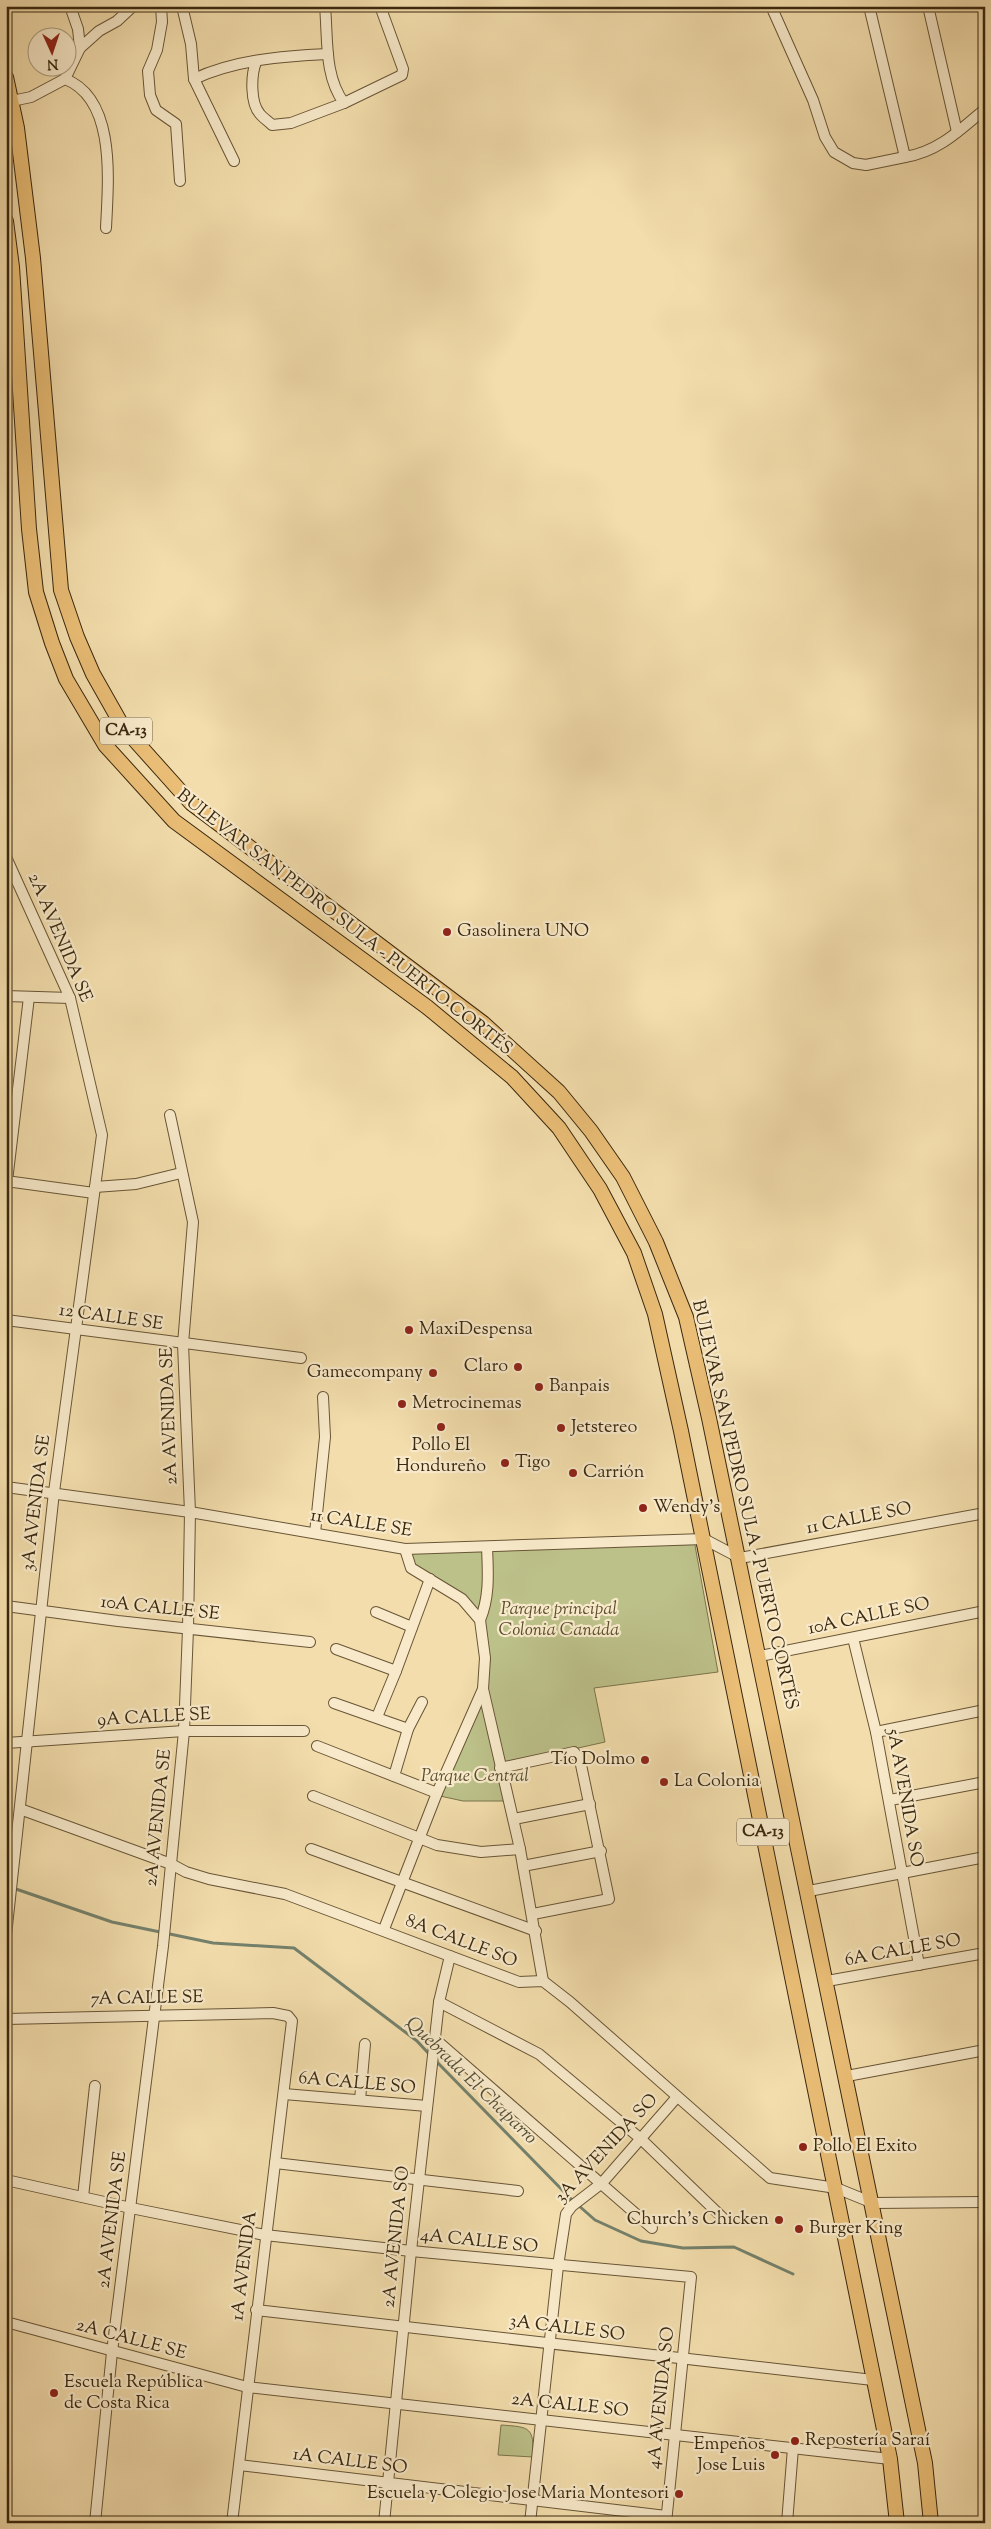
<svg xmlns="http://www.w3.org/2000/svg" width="991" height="2529" viewBox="0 0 991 2529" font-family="'Sorts Mill Goudy',serif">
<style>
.green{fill:#bcc089;stroke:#7b744c}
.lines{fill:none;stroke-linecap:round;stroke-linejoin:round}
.stream{stroke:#74816c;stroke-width:3}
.minor-casing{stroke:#685536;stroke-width:12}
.highway-casing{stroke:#3a280f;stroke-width:16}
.minor{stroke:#f7e9c9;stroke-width:10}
.highway{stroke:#eabe76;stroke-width:14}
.poi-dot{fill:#8f2418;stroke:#f7e9c9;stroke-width:2}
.labels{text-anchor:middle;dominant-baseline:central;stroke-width:4.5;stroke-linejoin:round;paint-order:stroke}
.shield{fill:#f7e9c9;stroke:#736247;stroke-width:1}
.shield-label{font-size:16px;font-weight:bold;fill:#3a280f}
.street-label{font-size:18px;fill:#3a280f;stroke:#f7e9c9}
.poi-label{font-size:18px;fill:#3a280f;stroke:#f7e9c9;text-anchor:start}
.park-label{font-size:18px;font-style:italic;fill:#5a4e2e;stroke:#f7e9c9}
.water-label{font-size:19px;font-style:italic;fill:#524d36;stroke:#f7e9c9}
</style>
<rect width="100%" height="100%" fill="#f3ddac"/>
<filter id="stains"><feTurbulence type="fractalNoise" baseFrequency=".004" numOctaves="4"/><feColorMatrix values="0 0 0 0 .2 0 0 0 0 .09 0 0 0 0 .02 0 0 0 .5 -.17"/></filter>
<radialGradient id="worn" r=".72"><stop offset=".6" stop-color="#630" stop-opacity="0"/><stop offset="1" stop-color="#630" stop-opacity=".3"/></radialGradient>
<g class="green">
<path d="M694 1540 718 1672 594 1688 605 1742 502 1765 485 1687 483 1620 411 1568 405 1549Z"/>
<path d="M482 1695 506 1801H463L440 1796Z"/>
<path d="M501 2425C530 2427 534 2427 533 2457L498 2455Z"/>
</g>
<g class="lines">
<g class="stream">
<path d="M13 1888 112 1922 213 1943 294 1948 417 2041 430 2055"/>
<path d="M436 2061 573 2201"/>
<path d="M578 2205 595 2220 641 2241 683 2248 734 2247 793 2274"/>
</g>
<defs>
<g id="minor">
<path d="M70 6 78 29 80 48"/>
<path d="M161 6 162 22 157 50 148 71 150 95 156 110 176 124 180 181"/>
<path d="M182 6 191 44 194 79 234 161"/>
<path d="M325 6C328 39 324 76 344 103"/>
<path d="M771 6 813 100 825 137 834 152 853 163 866 165 905 157"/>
<path d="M869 6 905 157C938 152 960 130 985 109"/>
<path d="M928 6 957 132"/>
<path d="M256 62C251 75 250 103 260 114 263 118 268 121 272 125L291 123 344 103 402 75 403 69 380 6"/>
<path d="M65 79 80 48 99 31 117 21 133 6"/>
<path d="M194 79C234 60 283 56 328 54"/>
<path d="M12 101 31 97 65 79C117 99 108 183 106 228"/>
<path d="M6 857 70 998 102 1135 54 1492 6 1935"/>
<path d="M6 996 70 998"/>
<path d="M6 1181 94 1193"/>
<path d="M7 1181 29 997"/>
<path d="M95 1187 136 1184 181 1173"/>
<path d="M6 1320 301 1358"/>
<path d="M6 1487 190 1512 405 1549 704 1539 740 1558 985 1513"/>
<path d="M315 1533 325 1437 323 1397"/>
<path d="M405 1549 411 1568 462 1599 480 1620 485 1658 483 1689 520 1849 543 1981"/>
<path d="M6 1606 118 1621 310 1642"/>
<path d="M376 1612 412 1627"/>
<path d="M480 1620C490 1596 488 1572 487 1547"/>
<path d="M853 1638 876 1732 919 1965"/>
<path d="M336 1649 396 1671 430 1579"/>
<path d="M760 1656 985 1611"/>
<path d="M334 1703 408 1729"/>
<path d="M377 1717 396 1671"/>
<path d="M876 1732 985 1710"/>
<path d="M6 1743 184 1731H304"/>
<path d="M317 1746 437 1793"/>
<path d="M500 1768 574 1752 580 1760 609 1899 533 1914"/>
<path d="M394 1776 408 1729 422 1702"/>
<path d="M313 1796 437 1845 481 1852 520 1849"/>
<path d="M890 1800 985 1782"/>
<path d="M20 1809 171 1864 186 1872 209 1879 285 1894 519 1982 543 1981 570 2002 770 2178 836 2188 873 2203 985 2202"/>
<path d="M514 1819 590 1804"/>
<path d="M311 1849 536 1931"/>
<path d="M523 1866 601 1851"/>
<path d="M809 1891 985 1857"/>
<path d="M384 1929 437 1793 483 1689"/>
<path d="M827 1981 985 1953"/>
<path d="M439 2002 539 2054 641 2139 723 2218"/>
<path d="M6 2019 273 2013 288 2016 292 2021 232 2523"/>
<path d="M435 2039 652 2228"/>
<path d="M847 2076 985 2050"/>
<path d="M284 2094 427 2106"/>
<path d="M360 2100 365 2044"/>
<path d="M275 2163 518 2191"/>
<path d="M6 2180 131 2208 265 2235 411 2251 691 2277 666 2523"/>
<path d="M83 2197 95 2086"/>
<path d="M256 2310 873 2380"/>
<path d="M6 2322 247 2387 890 2459"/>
<path d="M239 2465 666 2516"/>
<path d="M95 2523 112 2352 163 1946 184 1731 188 1629 190 1512 183 1344 193 1222 170 1115"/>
<path d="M384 2523 411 2251 439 2002 450 1956"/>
<path d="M530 2523 558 2266 566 2214 572 2206 602 2183 677 2097"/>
<path d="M787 2523 793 2448"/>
</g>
<g id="highway">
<path d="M6 77 17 128 33 258 61 590 77 637 93 674 123 727 191 803 483 1023 559 1092 591 1131 623 1177 656 1242 686 1317 709 1418 925 2463 931 2523"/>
<path d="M6 221 12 267 29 529 36 592 52 643 66 679 105 745 174 821 427 1007 512 1077 559 1128 600 1189 634 1253 655 1314 681 1431 890 2459 897 2523"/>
</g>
</defs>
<use href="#minor" class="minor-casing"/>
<use href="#highway" class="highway-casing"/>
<use href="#minor" class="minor"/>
<use href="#highway" class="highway"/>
</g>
<g class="poi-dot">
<circle cx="447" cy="932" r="5"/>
<circle cx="409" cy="1330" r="5"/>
<circle cx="518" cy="1367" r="5"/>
<circle cx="433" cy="1373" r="5"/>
<circle cx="539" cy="1387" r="5"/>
<circle cx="402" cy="1404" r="5"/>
<circle cx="441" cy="1427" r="5"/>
<circle cx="561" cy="1428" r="5"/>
<circle cx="505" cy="1463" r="5"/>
<circle cx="573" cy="1473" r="5"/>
<circle cx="643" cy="1508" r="5"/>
<circle cx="645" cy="1760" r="5"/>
<circle cx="664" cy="1782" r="5"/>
<circle cx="803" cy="2147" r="5"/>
<circle cx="779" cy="2220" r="5"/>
<circle cx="799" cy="2229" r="5"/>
<circle cx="54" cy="2393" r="5"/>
<circle cx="795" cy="2441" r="5"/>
<circle cx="775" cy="2455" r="5"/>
<circle cx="679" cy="2494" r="5"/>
</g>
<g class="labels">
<g class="shield">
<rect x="100" y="717.5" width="52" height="27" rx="4"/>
<rect x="737" y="1818.5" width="52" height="27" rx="4"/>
</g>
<g class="shield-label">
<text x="126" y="731">CA-13</text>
<text x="763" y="1832">CA-13</text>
</g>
<g class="street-label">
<text transform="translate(344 923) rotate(38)">BULEVAR SAN PEDRO SULA - PUERTO CORTÉS</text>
<text transform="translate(59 938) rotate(67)">2A AVENIDA SE</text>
<text transform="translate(111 1318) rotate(8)">12 CALLE SE</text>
<text transform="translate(170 1416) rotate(-92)">2A AVENIDA SE</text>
<text transform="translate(37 1503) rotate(-83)">3A AVENIDA SE</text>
<text transform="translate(744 1505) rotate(77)">BULEVAR SAN PEDRO SULA - PUERTO CORTÉS</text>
<text transform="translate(859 1519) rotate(-11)">11 CALLE SO</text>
<text transform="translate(361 1524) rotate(9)">11 CALLE SE</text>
<text transform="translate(160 1609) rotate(6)">10A CALLE SE</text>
<text transform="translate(869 1617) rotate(-12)">10A CALLE SO</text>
<text transform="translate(154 1718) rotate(-3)">9A CALLE SE</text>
<text transform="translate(904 1798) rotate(80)">5A AVENIDA SO</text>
<text transform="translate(159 1818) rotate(-84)">2A AVENIDA SE</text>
<text transform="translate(461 1942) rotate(21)">8A CALLE SO</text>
<text transform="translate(903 1951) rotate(-10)">6A CALLE SO</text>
<text transform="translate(147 1999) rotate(-1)">7A CALLE SE</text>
<text transform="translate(357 2084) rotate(5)">6A CALLE SO</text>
<text transform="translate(607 2149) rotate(-47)">3A AVENIDA SO</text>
<text transform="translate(113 2220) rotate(-83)">2A AVENIDA SE</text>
<text transform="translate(397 2237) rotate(-84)">2A AVENIDA SO</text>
<text transform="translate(479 2242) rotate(6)">4A CALLE SO</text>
<text transform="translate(245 2266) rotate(-83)">1A AVENIDA</text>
<text transform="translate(567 2329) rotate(7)">3A CALLE SO</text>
<text transform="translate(131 2340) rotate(15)">2A CALLE SE</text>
<text transform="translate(662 2398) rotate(-84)">4A AVENIDA SO</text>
<text transform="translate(570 2406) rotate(6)">2A CALLE SO</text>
<text transform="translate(350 2462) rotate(7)">1A CALLE SO</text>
</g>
<g class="poi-label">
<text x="457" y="932">Gasolinera UNO</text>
<text x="419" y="1330">MaxiDespensa</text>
<text x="508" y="1367" text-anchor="end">Claro</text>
<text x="423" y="1373" text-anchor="end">Gamecompany</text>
<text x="549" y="1387">Banpais</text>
<text x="412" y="1404">Metrocinemas</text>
<text x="571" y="1428">Jetstereo</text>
<text x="441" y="1446" text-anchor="middle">Pollo El<tspan x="441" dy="21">Hondureño</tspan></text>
<text x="515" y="1463">Tigo</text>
<text x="583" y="1473">Carrión</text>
<text x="653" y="1508">Wendy's</text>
<text x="635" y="1760" text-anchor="end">Tío Dolmo</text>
<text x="674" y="1782">La Colonia</text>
<text x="813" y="2147">Pollo El Exito</text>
<text x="769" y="2220" text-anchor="end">Church's Chicken</text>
<text x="809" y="2229">Burger King</text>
<text x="64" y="2383">Escuela República<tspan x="64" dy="21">de Costa Rica</tspan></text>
<text x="805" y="2441">Repostería Saraí</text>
<text x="765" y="2445" text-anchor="end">Empeños<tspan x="765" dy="21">Jose Luis</tspan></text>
<text x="669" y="2494" text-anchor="end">Escuela y Colegio Jose Maria Montesori</text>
</g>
<g class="park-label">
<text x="559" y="1610">Parque principal<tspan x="559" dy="21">Colonia Canada</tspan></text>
<text x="475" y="1777">Parque Central</text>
</g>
<g class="water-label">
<text transform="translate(471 2081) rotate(44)">Quebrada El Chaparro</text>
</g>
</g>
<rect width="991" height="2529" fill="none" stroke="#f3ddac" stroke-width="25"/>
<rect x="8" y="8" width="976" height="2514" fill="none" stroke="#3a280f" stroke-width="2.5"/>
<rect x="12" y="12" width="966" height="2504" fill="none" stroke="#3a280f"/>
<g transform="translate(52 52) rotate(177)"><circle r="24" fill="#f7e9c9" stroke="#ab9c7f"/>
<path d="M0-4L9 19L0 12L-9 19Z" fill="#8f2418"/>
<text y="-8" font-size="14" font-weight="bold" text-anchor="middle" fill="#3a280f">N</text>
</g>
<rect width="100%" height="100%" filter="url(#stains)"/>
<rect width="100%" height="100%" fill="url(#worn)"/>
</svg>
